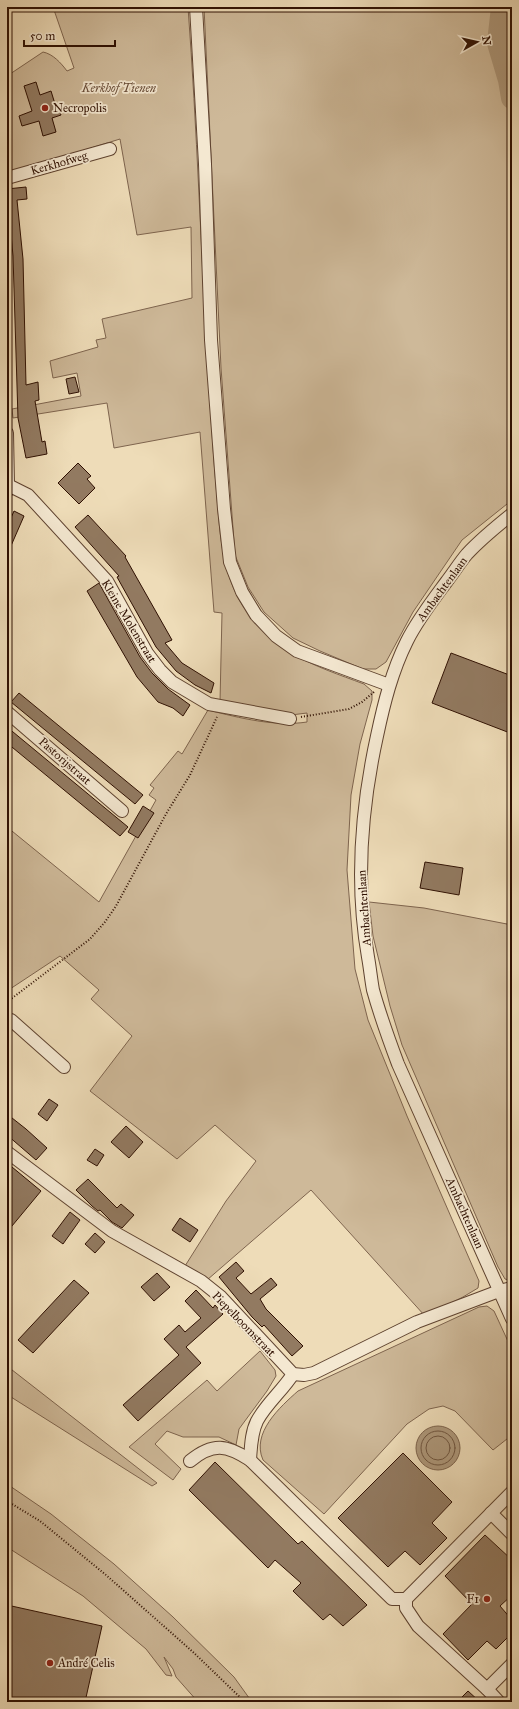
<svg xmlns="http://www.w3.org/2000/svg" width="519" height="1709" viewBox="0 0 519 1709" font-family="'IM FELL Great Primer',serif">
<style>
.green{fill:#ceb999;stroke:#7e644e}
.water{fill:#ad977a;stroke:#7b614a}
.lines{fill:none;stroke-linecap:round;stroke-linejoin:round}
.shore{stroke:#6e543e;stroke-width:1}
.river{stroke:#ad977a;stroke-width:22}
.building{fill:#927a61;stroke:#2f1002}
.minor-casing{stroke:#5f4330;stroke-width:14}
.path{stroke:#2f1002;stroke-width:2;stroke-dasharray:1 2;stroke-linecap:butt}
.minor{stroke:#f4e8d1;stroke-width:12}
.poi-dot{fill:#8f2418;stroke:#f4e8d1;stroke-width:1.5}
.labels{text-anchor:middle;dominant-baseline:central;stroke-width:3.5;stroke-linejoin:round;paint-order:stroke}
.park-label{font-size:12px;font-style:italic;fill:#674b37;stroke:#f4e8d1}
.poi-label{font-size:12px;fill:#2f1002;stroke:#f4e8d1;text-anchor:start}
.street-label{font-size:12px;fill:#2f1002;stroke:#f4e8d1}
</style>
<rect width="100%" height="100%" fill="#eedcb8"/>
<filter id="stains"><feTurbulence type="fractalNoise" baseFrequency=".005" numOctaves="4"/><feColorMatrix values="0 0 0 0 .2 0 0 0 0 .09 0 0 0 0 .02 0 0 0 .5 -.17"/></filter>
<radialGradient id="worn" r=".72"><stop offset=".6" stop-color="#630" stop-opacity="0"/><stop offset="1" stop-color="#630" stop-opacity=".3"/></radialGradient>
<g class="green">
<path d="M53 7H188C197 129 201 251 208 373 211 414 213 456 217 497 220 535 222 573 243 606 275 654 313 665 364 684L372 691V700L360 744 351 795 347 870 355 969 368 1020 407 1116 479 1281 478 1288 463 1297 425 1316 311 1190 207 1280 185 1266 226 1201 256 1161 215 1125 177 1159 90 1091 132 1036 91 999 99 990 60 956 7 991V827L99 902 156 800 149 795 154 788 150 785 178 751 182 754 208 710C240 718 275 727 307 722V713L291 715 220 702 222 613 214 612 200 432 114 448 107 403 13 418 12 409 81 396 77 373 53 378 50 361 98 347 96 340 106 338 102 319 192 298 191 227 137 235 120 139 7 174V76L43 52C53 54 61 63 67 71L74 68Z"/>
<path d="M204 7H502L498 43 509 80 512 98V500L462 540 413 612 386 662 376 669H363L320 651 293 638 264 612 248 587 235 555 221 368Z"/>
<path d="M369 902 424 908 512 925V1281L505 1279 498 1267 402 1045 390 1006 373 936Z"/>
<path d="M487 1306 494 1311 512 1350V1435L493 1450 455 1411 443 1406 429 1409 407 1424 324 1514 263 1460C251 1433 280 1407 298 1391L479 1307Z"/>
<path d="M260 1351 275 1370 276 1376 267 1391 239 1429 236 1445 219 1437H183L167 1431 155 1444 181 1469 173 1480 129 1447 207 1380 217 1391Z"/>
<path d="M7 1366 157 1483 152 1486 11 1397 7 1401Z"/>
<path d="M7 1484 51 1514 114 1564 173 1617 234 1677 252 1702H198L176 1677 173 1669 164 1657 172 1676 166 1675 146 1649 83 1596 7 1547Z"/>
</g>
<circle class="water" cx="438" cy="1448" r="22"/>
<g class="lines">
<g class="shore">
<circle cx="438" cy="1448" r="17"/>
<circle cx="438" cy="1448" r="12"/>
</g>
<path class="river" d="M502 7 498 43 509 80 512 98"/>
</g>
<g class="building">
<path d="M36 82 40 95 51 91 55 104H57L61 115 52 118 56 132 43 136 39 121 22 126 19 116 32 111 24 86Z"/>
<path d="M26 187 27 199 17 200 23 259 26 385 38 382 39 400 35 401 42 442 45 441 47 454 26 458 18 418 13 256 7 189Z"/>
<path d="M75 377 79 392 69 394 66 379Z"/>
<path d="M78 463 91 476 87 479 95 488 79 504 58 483Z"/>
<path d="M14 511 24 516 7 555V527Z"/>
<path d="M88 515 126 556 125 557 172 640 165 643 182 663 214 683 211 693 195 685 176 671 156 647 117 577 119 576 75 527Z"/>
<path d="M99 583 140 657 152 673 168 689 190 705 183 716 173 708 158 702 137 677 87 591Z"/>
<path d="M451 653 512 676V728L510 733 432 703Z"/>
<path d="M19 693 143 795 135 804 11 702Z"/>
<path d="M7 727 128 827 120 836 7 743Z"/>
<path d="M143 806 154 813 138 838 128 832Z"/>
<path d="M425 862 463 868 459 895 420 888Z"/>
<path d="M49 1099 58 1105 47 1121 38 1114Z"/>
<path d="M7 1114 26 1129 47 1148 36 1160 7 1135Z"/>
<path d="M126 1126 143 1142 129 1158 111 1142Z"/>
<path d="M95 1149 104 1155 97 1166 87 1160Z"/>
<path d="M12 1167 41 1191 7 1232V1173Z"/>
<path d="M88 1179 117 1208 121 1204 134 1215 122 1228 112 1222 100 1210 98 1211 92 1206 76 1190Z"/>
<path d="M70 1212 80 1220 63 1244 52 1236Z"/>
<path d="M180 1218 198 1230 190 1242 172 1230Z"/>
<path d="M95 1233 105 1242 95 1253 85 1244Z"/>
<path d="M236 1262 244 1271 236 1278 251 1294 271 1278 277 1285 260 1299 266 1309 303 1346 292 1356 264 1325 262 1327 252 1317 219 1277Z"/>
<path d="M157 1273 170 1287 154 1301 141 1287Z"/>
<path d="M74 1280 89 1293 33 1353 18 1340Z"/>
<path d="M196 1290 213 1308 215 1305 223 1314 186 1347 201 1363 138 1421 123 1405 179 1355 164 1339 179 1325 185 1332 201 1318 185 1301Z"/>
<path d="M403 1453 452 1502 432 1523 447 1538 420 1565 405 1551 388 1567 338 1518Z"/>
<path d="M215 1462 298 1544 302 1541 367 1605 343 1626 330 1614 323 1620 293 1591 301 1583 275 1560 268 1568 189 1490Z"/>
<path d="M485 1535 512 1560V1595L500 1606 512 1620V1633L496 1649 487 1641 468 1660 443 1634 472 1604 445 1576Z"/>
<path d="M7 1605 102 1626 85 1702H17L7 1700Z"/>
<path d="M468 1691 480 1702H457Z"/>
</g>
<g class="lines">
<defs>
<g id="minor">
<path d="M196 7 205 164 211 340 224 509 230 562 242 592 256 615 276 636 297 651 389 685"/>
<path d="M7 178 110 149"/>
<path d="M7 433 8 485 7 491"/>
<path d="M8 485 28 495 107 581 147 653 160 670 172 682 209 704 290 719"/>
<path d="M512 514C497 526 481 539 467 554 460 562 454 572 447 581 433 600 418 619 407 641 392 671 384 703 377 736 361 809 355 883 368 957 370 968 371 979 373 990 380 1015 389 1040 398 1064L512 1319"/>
<path d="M7 712 122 811"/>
<path d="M7 1021 11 1020 64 1067"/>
<path d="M7 1152 112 1231 201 1281 221 1297 293 1374 304 1375 314 1373 417 1322 499 1291 512 1288"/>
<path d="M250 1460C251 1447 251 1433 257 1421 266 1404 283 1390 293 1374"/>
<path d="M190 1461C213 1442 227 1445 250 1460L392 1599H406"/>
<path d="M512 1492 406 1599V1608L418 1626 487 1689 512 1664"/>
<path d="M491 1513 512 1534"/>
<path d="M487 1689 499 1702"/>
</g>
</defs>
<use href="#minor" class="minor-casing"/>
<g class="path">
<path d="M301 717 349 709 362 702 374 692"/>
<path d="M9 1001 10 1010"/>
<path d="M7 1002 90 939 105 922 116 906 166 814 190 775 217 717"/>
<path d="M7 1501 40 1521 106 1575 193 1652 245 1702"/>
</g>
<use href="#minor" class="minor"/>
</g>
<g class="poi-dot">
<circle cx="45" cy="108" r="4"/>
<circle cx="487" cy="1599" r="4"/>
<circle cx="50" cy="1663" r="4"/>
</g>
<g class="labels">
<g class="park-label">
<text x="119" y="88">Kerkhof Tienen</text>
</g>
<g class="poi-label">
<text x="53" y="108">Necropolis</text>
<text x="479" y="1599" text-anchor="end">F1</text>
<text x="58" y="1663">André Celis</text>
</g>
<g class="street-label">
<text transform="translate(59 163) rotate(-16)">Kerkhofweg</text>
<text transform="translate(442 589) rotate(-54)">Ambachtenlaan</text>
<text transform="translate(129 621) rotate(59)">Kleine Molenstraat</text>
<text transform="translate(65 761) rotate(41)">Pastorijstraat</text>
<text transform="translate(364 908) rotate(-94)">Ambachtenlaan</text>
<text transform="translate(465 1213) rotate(66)">Ambachtenlaan</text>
<text transform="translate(244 1324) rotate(46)">Piepelboomstraat</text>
</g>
</g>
<rect width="519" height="1709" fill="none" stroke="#eedcb8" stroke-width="24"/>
<rect x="8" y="8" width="503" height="1693" fill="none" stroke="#2f1002" stroke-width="2"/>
<rect x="12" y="12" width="495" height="1685" fill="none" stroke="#2f1002"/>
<g transform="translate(477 42) rotate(82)" stroke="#f4e8d1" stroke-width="3" paint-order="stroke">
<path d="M0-3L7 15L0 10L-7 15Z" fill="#2f1002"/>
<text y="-6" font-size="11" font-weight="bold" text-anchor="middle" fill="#2f1002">N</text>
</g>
<path d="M24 40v6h91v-6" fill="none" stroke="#2f1002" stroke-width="2"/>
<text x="30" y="40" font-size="12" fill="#2f1002" stroke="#f4e8d1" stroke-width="3" paint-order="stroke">50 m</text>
<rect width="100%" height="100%" filter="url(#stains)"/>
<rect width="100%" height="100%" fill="url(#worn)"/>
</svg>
